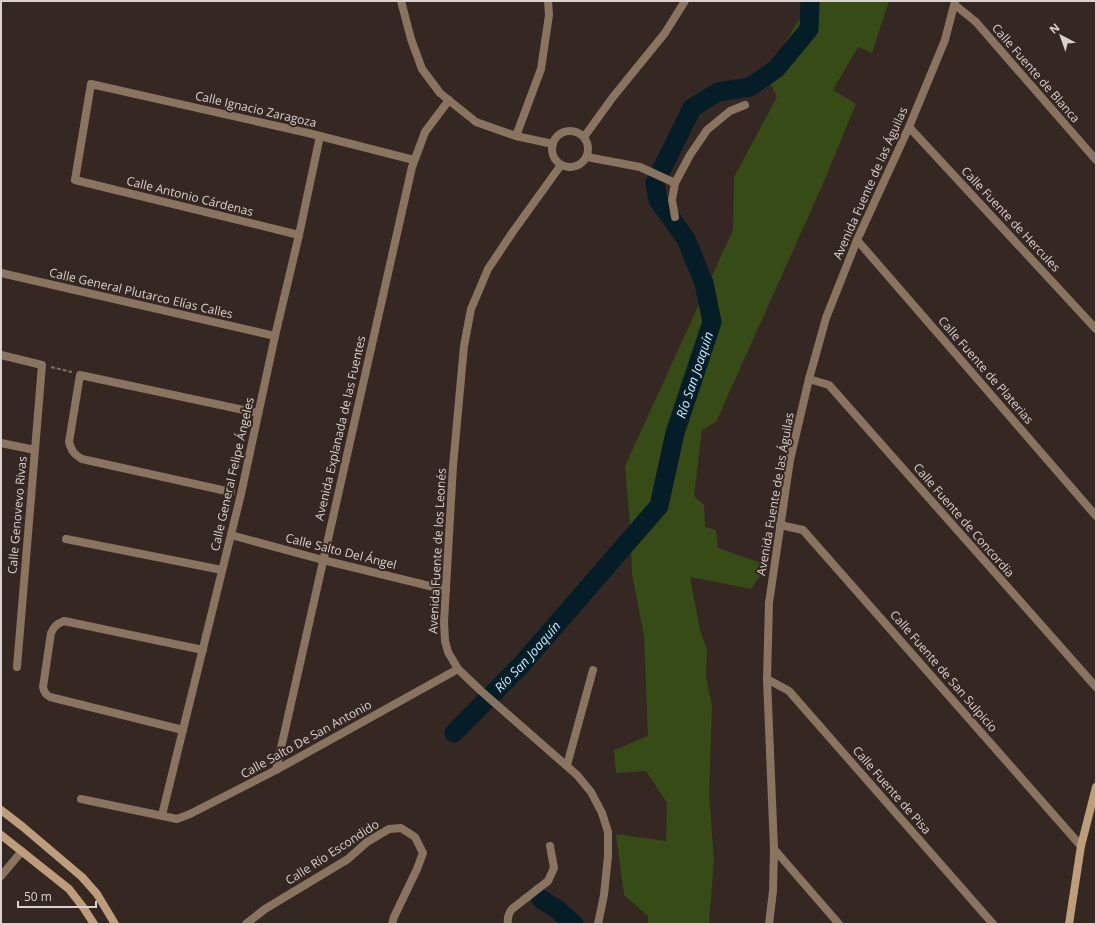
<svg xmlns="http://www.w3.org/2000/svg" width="1097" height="925" viewBox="0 0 1097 925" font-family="'Open Sans',sans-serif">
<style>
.green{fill:#364b15}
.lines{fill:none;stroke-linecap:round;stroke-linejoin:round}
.river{stroke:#041d27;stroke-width:19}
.path{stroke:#7b706c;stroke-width:2;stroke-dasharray:4 2;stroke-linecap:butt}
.minor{stroke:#89745f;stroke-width:8}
.secondary{stroke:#be9d7a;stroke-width:8}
.labels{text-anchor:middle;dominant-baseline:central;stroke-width:4;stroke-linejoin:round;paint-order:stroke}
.street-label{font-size:12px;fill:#dad1ce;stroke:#352823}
.water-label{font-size:13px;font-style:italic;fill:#c3eafd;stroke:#352823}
</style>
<rect width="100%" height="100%" fill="#352823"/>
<path class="green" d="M809 1H889L872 53 858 47 833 90 856 104 822 186 716 422 702 430 694 496 704 505 705 527 716 530 718 548 767 565 751 589 690 577 700 630 707 650 706 676 712 707 709 795 714 859 709 924H648V916L624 895 616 834 666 841 667 803 646 771 616 773 614 750 648 736 644 635 632 574 630 524 625 466 733 230 734 177 777 97 766 75 809 3Z"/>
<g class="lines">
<g class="river">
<path id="s1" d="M454 733 522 664 659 506 675 433 712 322 704 283 686 239 658 200 655 183 692 108 718 92 750 87 776 69 809 29 810 1"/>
<path d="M541 899 558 910 574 924"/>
</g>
<path class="path" d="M51 367 72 372"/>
<g class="minor">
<path d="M401 1 411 39 422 69 440 93 476 122 516 136 553 144"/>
<path d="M955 5 976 22 1096 160"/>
<path d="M909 127 1096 329"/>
<circle cx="570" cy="149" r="18"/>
<path d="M516 136 541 69 549 15 548 1"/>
<path d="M584 137 613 97 665 33 685 1"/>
<path d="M587 157 640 167 675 183"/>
<path d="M561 165 512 233 488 269 471 309 464 346 453 466 444 622 445 641 448 652 458 669 481 691 577 775 591 792 602 813 608 832V856L604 895 598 924"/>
<path d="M675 217 672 200 675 183 690 155 707 130 730 111 745 105"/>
<path d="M299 235 75 180 91 84 308 133 414 160"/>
<path d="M857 240 1096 516"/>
<path d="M1 273 275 336"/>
<path d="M1 355 42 365 17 667"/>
<path d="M809 379 829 385 1096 687"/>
<path d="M1 443 35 450"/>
<path d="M231 492 82 459C74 454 72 452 69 442L80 375 258 413"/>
<path d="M780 525 803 530 1081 846"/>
<path d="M231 535 323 560 446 590"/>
<path d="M66 539 222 570"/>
<path d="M767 679 789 691 993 924"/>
<path d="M183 730 50 697C46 695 44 692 43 687L51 633C54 626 57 624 64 621L203 650"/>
<path d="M567 765 593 670"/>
<path d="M276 770 412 167 425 132 449 100"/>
<path d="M81 799 177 819 190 814 276 770 458 669"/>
<path d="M162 815 241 494 275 336 299 235 320 136"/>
<path d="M774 849 839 924"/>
<path d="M1 876 22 851"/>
<path d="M246 924 265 909 348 859 367 842 389 829 401 828 415 837 423 853 417 869 394 917 392 924"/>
<path d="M508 924C507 918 508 914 512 909L548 881 554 868 550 846"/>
<path d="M769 924 773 891 774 849 767 679 769 603 790 460 809 379 826 318 857 240 909 127 945 40 955 1"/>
</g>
<g class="secondary">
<path d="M1 810 23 827 82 877 97 894 115 924"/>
<path d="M1 835 69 889 83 907 94 924"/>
<path d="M1069 924 1081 846 1096 787"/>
</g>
</g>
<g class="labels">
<g class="street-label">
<text transform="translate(1036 73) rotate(49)">Calle Fuente de Blanca</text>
<text transform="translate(256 109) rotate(13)">Calle Ignacio Zaragoza</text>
<text transform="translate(870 183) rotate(-66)">Avenida Fuente de las Águilas</text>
<text transform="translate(190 196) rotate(14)">Calle Antonio Cárdenas</text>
<text transform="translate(1011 219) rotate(47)">Calle Fuente de Hercules</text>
<text transform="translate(141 293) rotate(13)">Calle General Plutarco Elías Calles</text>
<text transform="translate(986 370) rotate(49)">Calle Fuente de Platerias</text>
<text transform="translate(340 428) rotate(-77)">Avenida Explanada de las Fuentes</text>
<text transform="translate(232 474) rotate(-77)">Calle General Felipe Ángeles</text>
<text transform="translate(775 494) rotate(-80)">Avenida Fuente de las Águilas</text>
<text transform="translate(17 515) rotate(-85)">Calle Genovevo Rivas</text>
<text transform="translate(964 520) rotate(49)">Calle Fuente de Concordia</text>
<text transform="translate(341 551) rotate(14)">Calle Salto Del Ángel</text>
<text transform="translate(437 551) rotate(-87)">Avenida Fuente de los Leonés</text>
<text transform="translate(944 671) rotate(49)">Calle Fuente de San Sulpicio</text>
<text transform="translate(306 739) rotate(-29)">Calle Salto De San Antonio</text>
<text transform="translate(892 790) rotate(49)">Calle Fuente de Pisa</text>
<text transform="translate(332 852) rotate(-33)">Calle Río Escondido</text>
</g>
<g class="water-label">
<text stroke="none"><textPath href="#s1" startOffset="442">Río San Joaquín</textPath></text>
<text stroke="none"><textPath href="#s1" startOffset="106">Río San Joaquín</textPath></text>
</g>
</g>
<rect width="1097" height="925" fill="none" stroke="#dad1ce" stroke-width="4"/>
<g transform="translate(1061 36) rotate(319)" stroke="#352823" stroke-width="3" paint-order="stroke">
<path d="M0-3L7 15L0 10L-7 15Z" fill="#dad1ce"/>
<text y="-6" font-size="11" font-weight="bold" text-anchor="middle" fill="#dad1ce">N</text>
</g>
<path d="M18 901v6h78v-6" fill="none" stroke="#dad1ce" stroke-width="2"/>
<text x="24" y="901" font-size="12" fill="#dad1ce" stroke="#352823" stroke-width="3" paint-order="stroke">50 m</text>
</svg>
